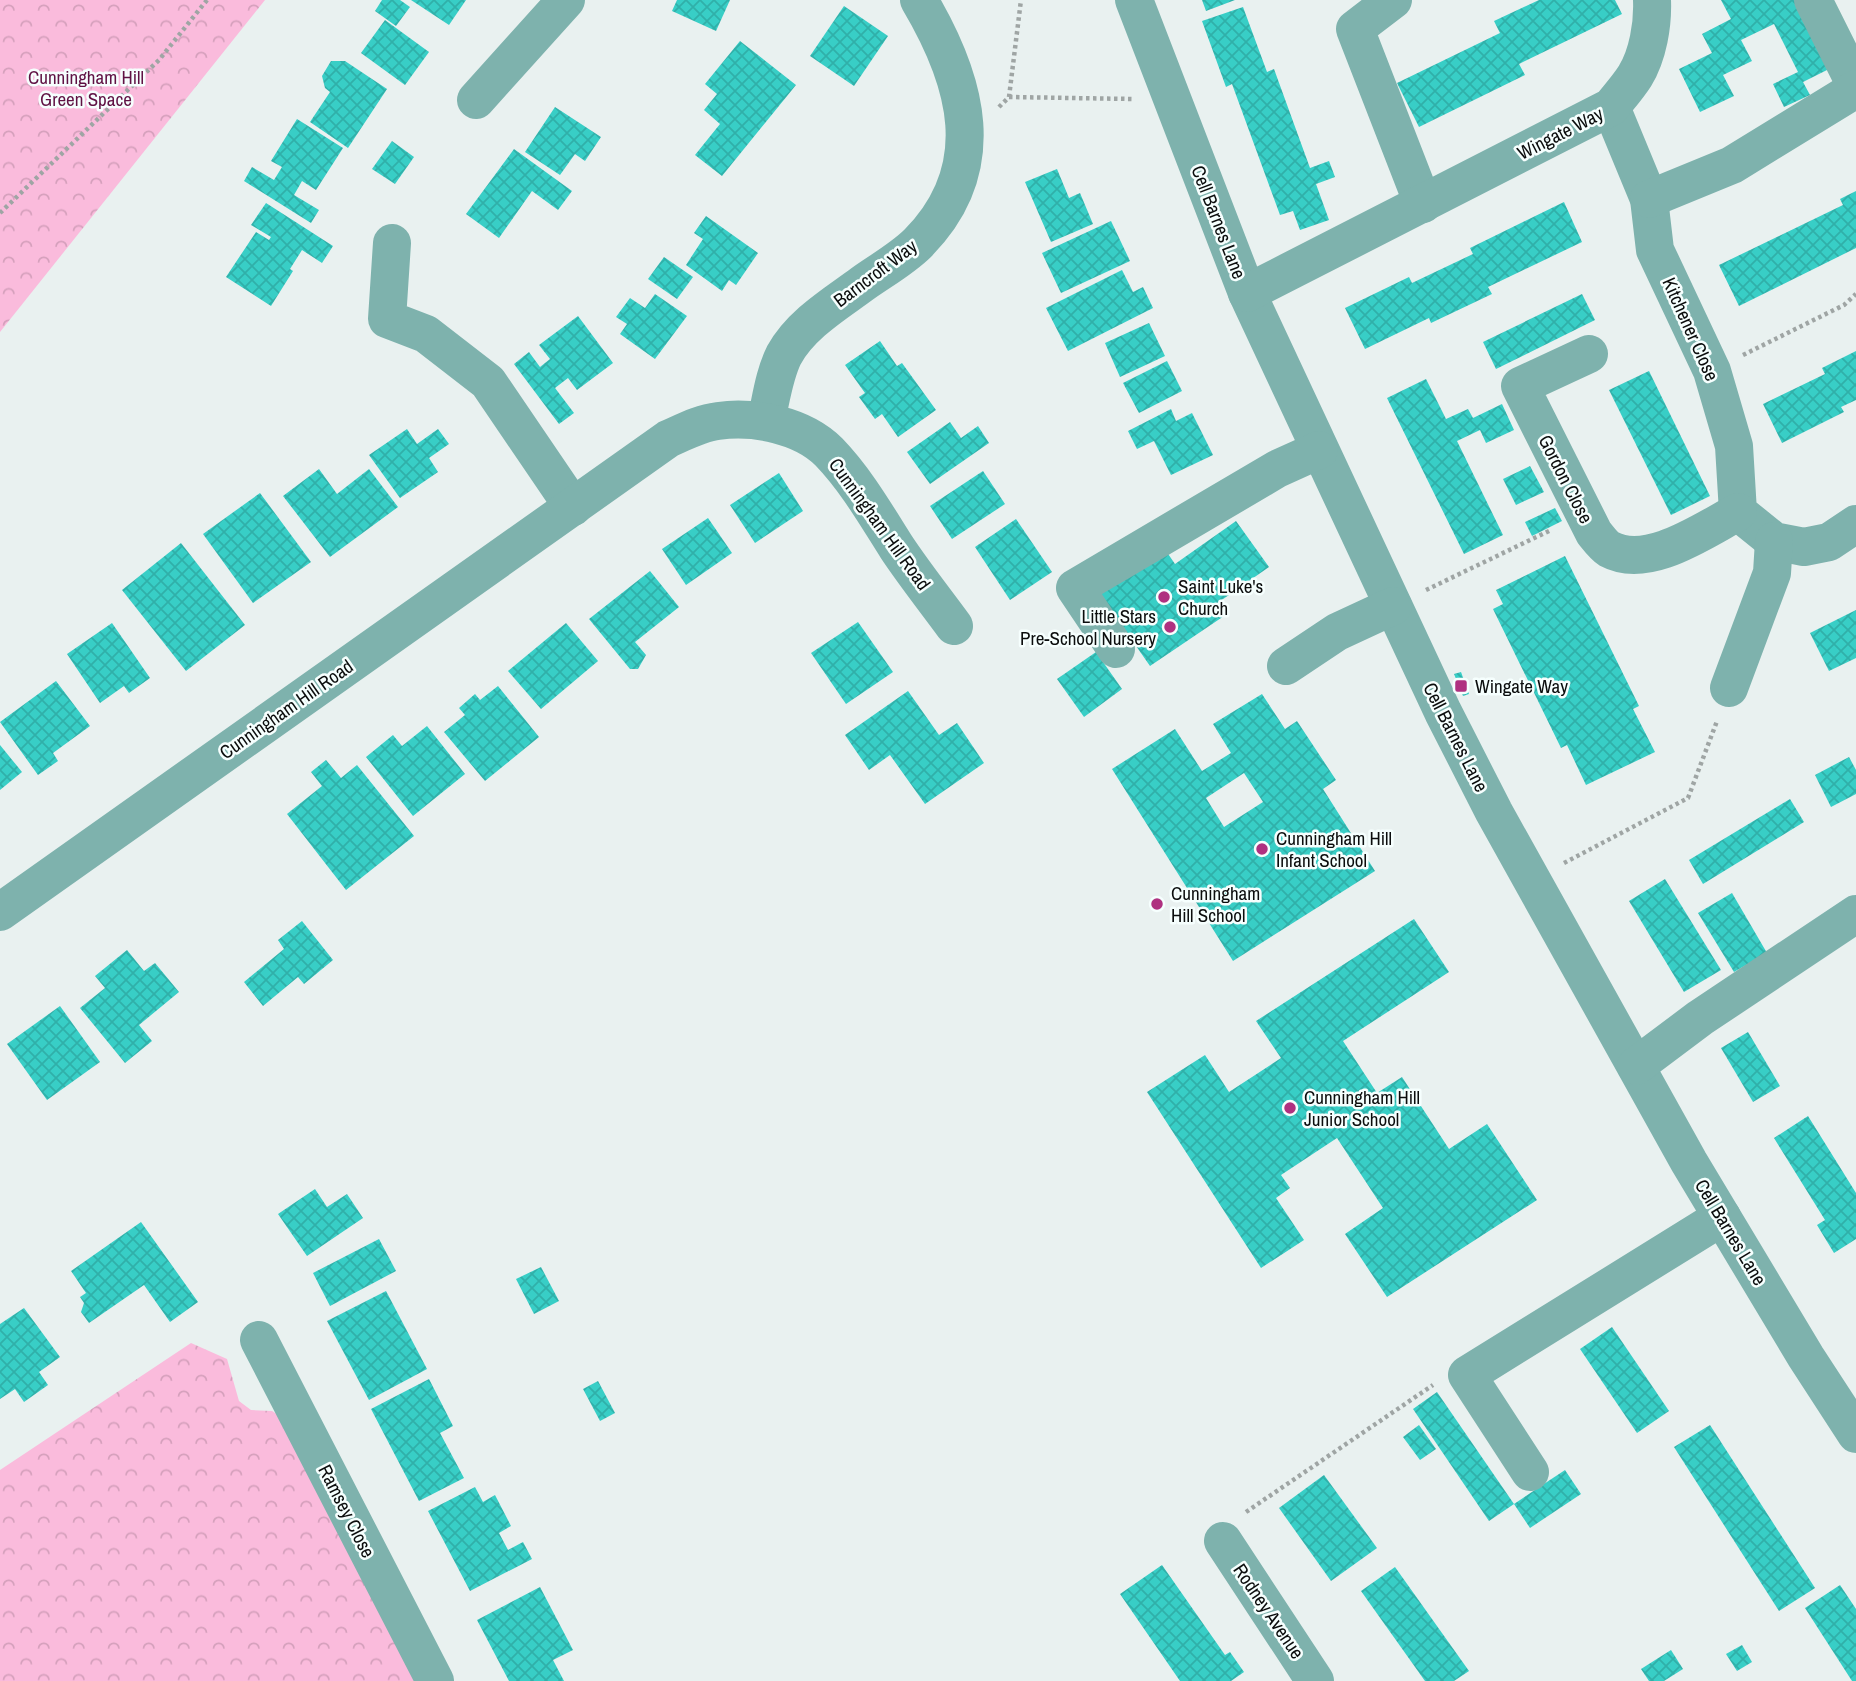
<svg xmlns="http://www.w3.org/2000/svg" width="1856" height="1681" viewBox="0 0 1856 1681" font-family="'Archivo Narrow',sans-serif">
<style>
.forest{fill:url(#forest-crowns)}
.building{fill:url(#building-cross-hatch);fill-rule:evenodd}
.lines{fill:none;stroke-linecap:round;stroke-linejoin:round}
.path{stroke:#9fa5a4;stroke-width:4.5;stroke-dasharray:3.5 3.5;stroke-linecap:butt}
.minor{stroke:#7eb2ad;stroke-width:38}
.poi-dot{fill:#af3180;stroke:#f6fffe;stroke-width:2.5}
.labels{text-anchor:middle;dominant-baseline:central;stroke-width:5;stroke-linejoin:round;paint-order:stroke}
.park-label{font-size:19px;fill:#601244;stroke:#f6fffe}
.street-label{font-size:19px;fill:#0b0d0d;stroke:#f6fffe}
.poi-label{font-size:19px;fill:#0b0d0d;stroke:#f6fffe;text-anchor:start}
</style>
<defs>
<pattern id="forest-crowns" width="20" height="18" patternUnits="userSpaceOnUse" patternTransform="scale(1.75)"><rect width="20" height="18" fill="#fabbdc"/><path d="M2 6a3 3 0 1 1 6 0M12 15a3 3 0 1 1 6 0" fill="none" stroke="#d5a0bc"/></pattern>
<pattern id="building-cross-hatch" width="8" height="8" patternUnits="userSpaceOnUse" patternTransform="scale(1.75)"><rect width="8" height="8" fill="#38cec6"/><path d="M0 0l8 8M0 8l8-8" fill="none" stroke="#30b0a9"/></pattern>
</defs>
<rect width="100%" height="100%" fill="#e9f1f0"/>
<g class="forest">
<path d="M0 0H265L0 332Z"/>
<path d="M191 1343 227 1359 239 1401 251 1410 272 1411 289 1422 422 1681H0V1470Z"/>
</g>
<g class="building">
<path d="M382 0H400L410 7 396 26 375 11Z"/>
<path d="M411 0H466L449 25Z"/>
<path d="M677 0H730L716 31 672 11Z"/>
<path d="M1202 0H1235L1206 11Z"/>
<path d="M1539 0H1615L1622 14 1519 64 1525 75 1419 127 1397 83 1500 33 1494 21Z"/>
<path d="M1721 0H1795L1829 69 1803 82 1810 95 1784 107 1773 84 1798 72 1774 24 1741 40 1752 61 1723 75 1734 96 1700 112 1679 69 1712 53 1702 34 1731 19Z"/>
<path d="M844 6 888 36 854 86 810 56Z"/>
<path d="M1243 7 1267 72 1274 69 1310 168 1329 161 1335 177 1316 184 1329 220 1300 230 1293 211 1280 215 1232 84 1226 87 1202 21Z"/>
<path d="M385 20 429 52 405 85 361 53Z"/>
<path d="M740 41 796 85 722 176 695 155 720 124 704 110 717 94 705 84Z"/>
<path d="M331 61H345L387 89 348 148 310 122 330 92 325 88 322 76Z"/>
<path d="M555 107 601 137 585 161 575 154 560 175 525 152Z"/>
<path d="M297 119 343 148 316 190 302 181 294 195 319 210 311 223 244 181 252 167 274 180 282 167 271 161Z"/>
<path d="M392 141 414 157 395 184 372 169Z"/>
<path d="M514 149 572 191 558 210 532 191 499 238 466 214Z"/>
<path d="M1057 169 1069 198 1080 193 1093 224 1051 242 1025 182Z"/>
<path d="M1856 191V248L1739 306 1719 265 1843 205 1840 199Z"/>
<path d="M1564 202 1582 242 1488 287 1492 294 1431 323 1429 318 1365 349 1345 308 1409 277 1412 283 1473 254 1470 248Z"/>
<path d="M266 203 333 246 322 263 302 250 290 269 293 271 271 306 226 277 256 232 269 240 271 237 251 225Z"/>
<path d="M706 216 758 253 736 285 729 280 722 291 686 265 703 239 694 233Z"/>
<path d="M1111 221 1130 261 1061 293 1042 253Z"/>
<path d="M664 257 693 277 677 299 648 279Z"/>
<path d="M1122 270 1133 292 1143 287 1153 308 1068 351 1046 308Z"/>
<path d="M655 294 687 316 655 359 620 334 627 324 616 317 630 298 645 308Z"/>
<path d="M1582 294 1595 320 1496 369 1483 342Z"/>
<path d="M578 316 613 363 577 390 568 378 555 388 574 413 559 424 514 364 529 352 540 367 550 359 539 345Z"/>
<path d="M1149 323 1165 356 1120 377 1105 343Z"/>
<path d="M880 341 897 366 902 363 936 410 898 437 882 414 875 419 859 397 865 393 845 365Z"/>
<path d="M1856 351V400L1841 407 1844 412 1782 443 1763 404 1825 374 1822 368Z"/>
<path d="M1167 361 1182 391 1139 413 1123 383Z"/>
<path d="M1649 371 1710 496 1671 515 1609 390Z"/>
<path d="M1426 379 1446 419 1468 409 1473 418 1502 404 1514 430 1486 443 1480 430 1457 441 1503 535 1464 554 1387 398Z"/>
<path d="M1171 409 1176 421 1192 413 1213 455 1171 475 1154 441 1137 449 1128 431Z"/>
<path d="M950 422 961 438 978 426 989 443 930 484 907 452Z"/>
<path d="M407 429 417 444 438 429 449 444 429 458 438 472 400 498 369 455Z"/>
<path d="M1530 466 1544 492 1516 505 1503 479Z"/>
<path d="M319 469 337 494 369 469 398 507 330 557 283 496Z"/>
<path d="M983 471 1005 504 952 539 930 506Z"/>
<path d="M779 473 803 511 755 543 730 505Z"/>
<path d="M260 493 311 562 253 603 203 534Z"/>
<path d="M1555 508 1562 521 1532 536 1525 522Z"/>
<path d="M708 518 732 553 686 585 662 549Z"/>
<path d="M1016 519 1052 572 1010 600 975 547Z"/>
<path d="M1236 521 1269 567 1216 604 1224 616 1150 666 1097 590 1162 545 1175 564Z"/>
<path d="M181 543 245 625 186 671 122 590Z"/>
<path d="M1565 556 1639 706 1633 709 1655 752 1586 785 1567 745 1561 748 1493 609 1503 604 1496 590Z"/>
<path d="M650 571 679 607 635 642 646 655 638 669H630L589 619Z"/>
<path d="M1856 610V658L1829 671 1810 633Z"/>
<path d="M858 622 893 672 846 704 811 653Z"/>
<path d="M112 623 150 678 129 693 124 686 100 703 67 654Z"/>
<path d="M566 623 598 661 541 709 508 671Z"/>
<path d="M1096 652 1122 689 1084 717 1057 679Z"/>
<path d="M1461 672 1469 694 1463 696 1454 674Z"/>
<path d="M56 681 90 726 53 753 58 761 38 775 0 722Z"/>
<path d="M498 686 539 737 485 781 444 732 465 715 459 708 475 694 480 700Z"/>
<path d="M908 691 939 735 957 723 984 763 925 804 890 755 869 770 845 735Z"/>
<path d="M1262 694 1285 729 1297 721 1336 780 1323 789 1375 871 1233 961 1112 769 1175 729 1202 771 1231 753 1213 724ZM1244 773 1263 802 1224 827 1206 798Z"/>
<path d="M427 726 465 774 413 816 366 757 393 735 402 746Z"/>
<path d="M0 745 22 772 0 790Z"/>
<path d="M1849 757 1856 770V794L1831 807 1815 775Z"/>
<path d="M326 760 341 778 357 765 414 836 346 890 287 814 322 786 311 772Z"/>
<path d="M1790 799 1804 822 1703 884 1689 860Z"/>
<path d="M1665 879 1721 970 1684 992 1629 901Z"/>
<path d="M1732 893 1767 953 1734 972 1698 913Z"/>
<path d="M1414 919 1449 972 1343 1041 1377 1093 1402 1077 1449 1149 1487 1124 1537 1200 1387 1297 1345 1234 1383 1208 1337 1138 1281 1175 1290 1188 1276 1198 1304 1240 1261 1268 1147 1092 1205 1055 1229 1092 1281 1058 1256 1021Z"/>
<path d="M302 921 333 960 304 984 298 977 263 1006 244 982 284 949 278 940Z"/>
<path d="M127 950 144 971 155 963 179 992 139 1025 152 1041 125 1063 80 1008 105 988 95 976Z"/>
<path d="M60 1006 100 1062 47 1100 7 1044Z"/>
<path d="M1748 1032 1780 1086 1753 1102 1721 1048Z"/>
<path d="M1808 1116 1856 1193V1239L1834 1253 1817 1225 1825 1220 1774 1138Z"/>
<path d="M315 1189 327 1207 347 1194 363 1218 307 1256 278 1214Z"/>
<path d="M141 1222 198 1302 170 1322 144 1285 89 1323 81 1312 84 1303 80 1297 86 1293 71 1271Z"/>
<path d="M379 1239 396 1271 330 1306 313 1273Z"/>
<path d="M541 1267 559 1301 534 1314 516 1279Z"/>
<path d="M386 1291 427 1369 369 1400 327 1321Z"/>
<path d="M24 1308 60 1357 39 1372 48 1385 24 1402 15 1389 0 1399V1324Z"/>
<path d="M1612 1327 1669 1411 1637 1433 1580 1349Z"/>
<path d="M429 1379 453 1426 440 1433 464 1478 419 1501 371 1409Z"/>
<path d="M598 1381 615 1413 600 1421 583 1389Z"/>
<path d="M1437 1392 1514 1504 1489 1521 1413 1409Z"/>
<path d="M1419 1425 1436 1449 1420 1460 1403 1437Z"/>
<path d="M1710 1425 1815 1588 1779 1611 1674 1447Z"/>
<path d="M1565 1470 1581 1494 1530 1528 1514 1504Z"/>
<path d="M1324 1475 1377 1548 1331 1581 1279 1508Z"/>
<path d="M475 1487 483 1502 495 1495 511 1526 499 1533 508 1550 523 1542 532 1559 470 1591 428 1511Z"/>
<path d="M1162 1565 1225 1655 1230 1652 1244 1672 1231 1681H1180L1120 1594Z"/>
<path d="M1395 1567 1469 1671 1454 1681H1425L1361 1591Z"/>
<path d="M1840 1585 1856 1609V1681H1852L1805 1608Z"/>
<path d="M540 1587 573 1650 553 1660 564 1681H509L477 1620Z"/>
<path d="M1742 1645 1752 1662 1737 1671 1726 1654Z"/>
<path d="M1671 1650 1683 1669 1664 1681H1649L1641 1669Z"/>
</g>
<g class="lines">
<g class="path">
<path d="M1009 97 1133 99"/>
<path d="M999 107 1009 97 1021 0"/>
<path d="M0 213 159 60 207 0"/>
<path d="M1743 355 1844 305 1856 294"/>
<path d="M1426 590 1551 530"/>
<path d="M1564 863 1688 798 1717 721"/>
<path d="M1246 1512 1433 1385"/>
</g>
<g class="minor">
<path d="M1134 0 1247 293 1443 712 1494 812 1689 1162 1806 1357 1856 1434"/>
<path d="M1393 0 1355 29 1423 204"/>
<path d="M1813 0 1856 86"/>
<path d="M476 100 566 0"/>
<path d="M1611 107 1649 199 1655 250 1712 371 1734 446 1738 512 1774 541 1804 547 1829 542 1856 524"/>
<path d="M1649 199 1732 165 1856 89"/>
<path d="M392 243 387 319 426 334 488 382 573 507"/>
<path d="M1247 293 1611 107C1619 97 1628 87 1635 76 1648 55 1653 24 1652 0"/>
<path d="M1589 354 1520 386 1594 533C1598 538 1604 546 1609 549 1648 570 1704 530 1738 512"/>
<path d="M766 421C771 400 774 375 784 355 801 324 835 304 862 284 880 271 902 259 918 243 992 168 967 81 919 0"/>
<path d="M1116 649 1075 588 1277 469 1319 450"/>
<path d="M1286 666 1337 632 1393 606"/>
<path d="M1729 688 1772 573 1774 541"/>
<path d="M0 912 668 439C684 432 701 423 718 421 754 416 802 425 829 452 856 480 876 515 897 548 915 575 935 600 954 626"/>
<path d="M1636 1066 1700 1018 1856 914"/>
<path d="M259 1340 435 1681"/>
<path d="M1530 1472 1467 1375 1722 1217"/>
<path d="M1223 1541 1315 1681"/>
</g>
</g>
<g class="poi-dot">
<circle cx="1164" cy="597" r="7"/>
<circle cx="1170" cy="627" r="7"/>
<rect x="1454" y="679" width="14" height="14" rx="3.5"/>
<circle cx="1262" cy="849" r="7"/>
<circle cx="1157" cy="904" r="7"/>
<circle cx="1290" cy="1108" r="7"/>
</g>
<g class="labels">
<g class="park-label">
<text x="86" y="77">Cunningham Hill<tspan x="86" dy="22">Green Space</tspan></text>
</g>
<g class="street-label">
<text transform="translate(1560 133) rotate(-27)">Wingate Way</text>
<text transform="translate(1219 222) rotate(69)">Cell Barnes Lane</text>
<text transform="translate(875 273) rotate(-37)">Barncroft Way</text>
<text transform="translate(1691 329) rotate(66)">Kitchener Close</text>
<text transform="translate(1566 479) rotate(63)">Gordon Close</text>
<text transform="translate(880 524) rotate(54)">Cunningham Hill Road</text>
<text transform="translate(286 709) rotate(-35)">Cunningham Hill Road</text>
<text transform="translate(1456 737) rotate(63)">Cell Barnes Lane</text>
<text transform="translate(1731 1232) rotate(59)">Cell Barnes Lane</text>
<text transform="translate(347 1511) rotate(63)">Ramsey Close</text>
<text transform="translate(1269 1611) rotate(56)">Rodney Avenue</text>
</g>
<g class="poi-label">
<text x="1178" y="586">Saint Luke's<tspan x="1178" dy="22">Church</tspan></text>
<text x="1156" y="616" text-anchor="end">Little Stars<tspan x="1156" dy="22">Pre-School Nursery</tspan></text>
<text x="1475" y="686">Wingate Way</text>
<text x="1276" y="838">Cunningham Hill<tspan x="1276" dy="22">Infant School</tspan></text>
<text x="1171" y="893">Cunningham<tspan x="1171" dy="22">Hill School</tspan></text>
<text x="1304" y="1097">Cunningham Hill<tspan x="1304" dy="22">Junior School</tspan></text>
</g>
</g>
</svg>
